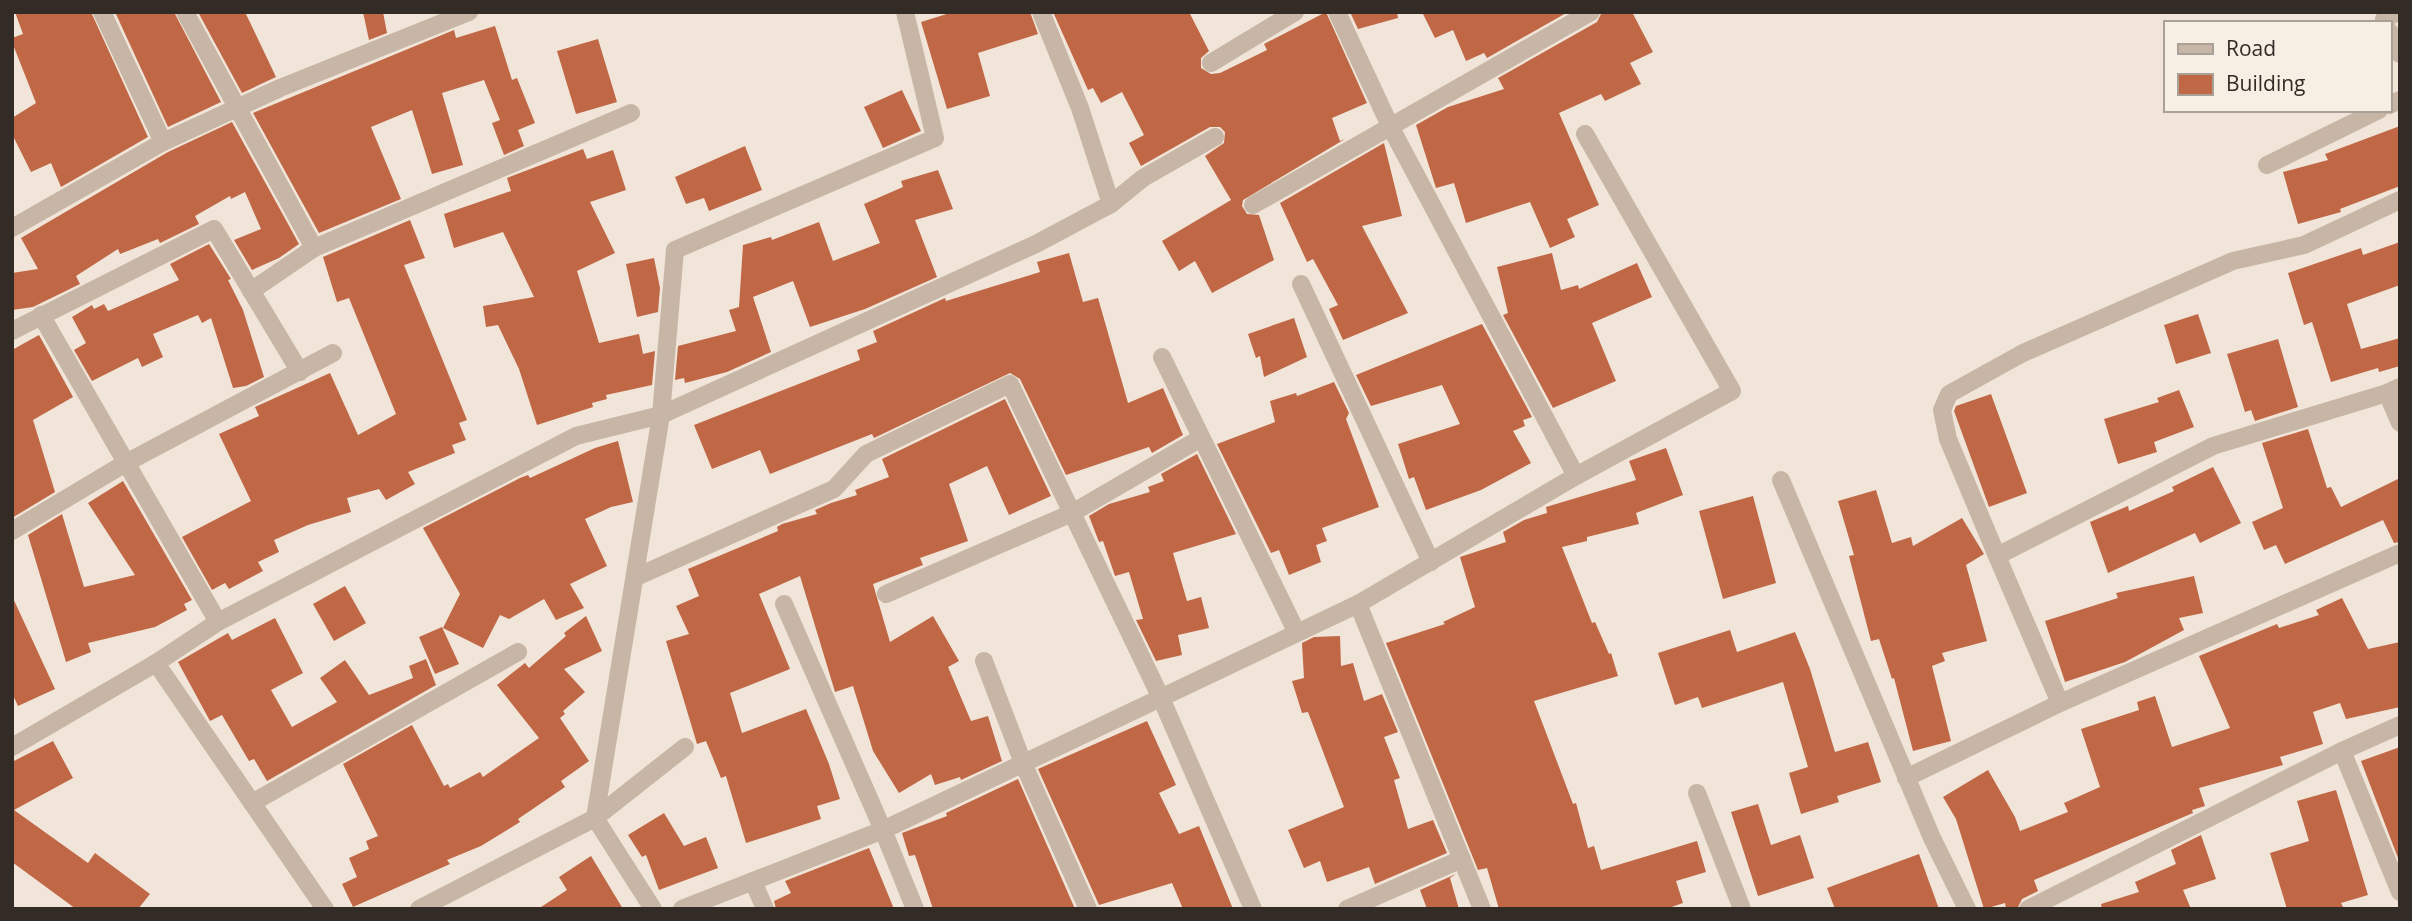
<svg xmlns="http://www.w3.org/2000/svg" width="2412" height="921" viewBox="0 0 2412 921" font-family="'Open Sans',sans-serif">
<style>
.building{fill:#c06746}
.lines{fill:none;stroke-linecap:round;stroke-linejoin:round}
.minor{stroke:#c7b6a5;stroke-width:18}
</style>
<rect width="100%" height="100%" fill="#f0e5d8"/>
<g class="building">
<path d="M15 12H91L148 137 61 187 51 163 31 172 12 134V118L36 103 12 42V38L23 34Z"/>
<path d="M115 12H174L221 102 168 127Z"/>
<path d="M198 12H245L276 77 242 93Z"/>
<path d="M363 12H383L387 33 369 40Z"/>
<path d="M953 12H1030L1038 34 978 53 990 96 947 109 921 22Z"/>
<path d="M1053 12H1189L1209 51 1201 58V68L1211 74 1220 73 1267 50 1264 44 1326 12 1367 103 1332 118 1340 141 1345 139 1243 200 1242 206 1247 214 1259 215 1274 260 1212 293 1195 261 1179 271 1162 241 1231 200 1205 156 1224 143 1225 132 1220 127H1210L1141 166 1129 143 1144 135 1122 92 1101 103 1093 88 1088 90Z"/>
<path d="M1350 12H1397L1398 18 1358 29Z"/>
<path d="M1422 12H1568L1487 58 1484 53 1466 61 1453 30 1435 38Z"/>
<path d="M1602 12H1632L1653 52 1630 63 1641 84 1605 101 1601 94 1559 113 1599 205 1567 219 1575 237 1550 248 1530 202 1466 223 1454 183 1436 188 1416 125 1448 107 1504 89 1498 78 1597 22Z"/>
<path d="M495 26 512 80 517 78 535 123 518 130 524 146 504 155 492 123 500 120 484 80 442 93 463 165 432 174 412 110 371 127 401 199 319 233 253 113 454 30 456 38Z"/>
<path d="M598 39 617 102 576 114 557 51Z"/>
<path d="M902 90 921 131 883 148 864 107Z"/>
<path d="M232 122 299 244 279 258 252 270 234 240 261 229 245 192 231 199 230 196 195 216 199 224 160 243 158 239 120 254 118 249 76 276 80 284 33 307 12 310V273L38 269 21 238 168 152Z"/>
<path d="M2400 126V186L2340 209 2341 212 2298 224 2283 172 2328 160 2325 154Z"/>
<path d="M1384 143 1402 216 1362 226 1408 313 1343 340 1329 309 1338 305 1313 259 1307 262 1280 203Z"/>
<path d="M745 146 762 190 709 211 704 198 686 204 675 177Z"/>
<path d="M583 149 587 159 613 150 626 190 590 202 615 253 577 271 599 343 639 334 643 354 655 351 652 385 606 395 607 399 592 403 593 407 537 425 519 369 498 325 486 327 483 306 534 297 503 232 454 248 444 214 511 191 507 178Z"/>
<path d="M938 170 953 209 915 220 937 277 865 309 810 327 793 281 753 297 771 352 727 372 685 383 684 378 675 380 678 346 736 331 729 310 739 307 743 245 771 237 772 240 819 222 833 261 880 243 864 204 903 187 901 181Z"/>
<path d="M410 220 425 258 404 265 467 420 459 423 466 440 452 445 455 453 408 472 415 484 386 500 379 489 347 498 351 512 308 525 274 540 279 552 258 562 263 571 229 589 225 583 212 590 182 537 251 501 219 434 259 416 255 407 330 373 358 435 396 414 349 298 337 302 323 257Z"/>
<path d="M2400 242V285L2347 304 2361 349 2400 338V366L2379 372 2378 368 2331 382 2312 322 2304 325 2288 273 2361 248 2363 255Z"/>
<path d="M209 244 231 279 228 280 243 310 264 377 246 386 233 388 211 318 202 323 198 315 153 334 163 357 142 367 138 358 92 381 74 350 86 343 72 317 92 305 94 309 104 304 108 311 179 280 170 264Z"/>
<path d="M1069 253 1083 302 1098 298 1128 403 1163 388 1183 435 1152 453 1149 447 1066 475 1020 379 1010 373 874 438 872 434 770 474 760 450 712 469 694 425 860 360 857 350 877 342 873 331 945 298 946 301 1040 272 1037 262Z"/>
<path d="M1552 253 1561 290 1578 285 1579 289 1637 263 1652 297 1592 323 1616 381 1553 408 1503 315 1508 313 1497 267Z"/>
<path d="M654 258 660 288 658 312 637 317 626 264Z"/>
<path d="M2198 314 2211 353 2176 364 2164 325Z"/>
<path d="M1294 318 1307 357 1264 377 1260 356 1256 358 1248 334Z"/>
<path d="M1482 324 1532 417 1523 420 1525 426 1513 431 1531 463 1481 490 1426 510 1414 477 1409 479 1398 444 1460 424 1442 385 1371 406 1356 375Z"/>
<path d="M39 335 73 397 33 420 55 492 12 518V350Z"/>
<path d="M2278 339 2298 407 2255 421 2251 410 2245 412 2227 354Z"/>
<path d="M1334 382 1349 413 1346 419 1379 507 1322 528 1327 541 1316 545 1321 562 1289 575 1279 550 1271 553 1217 444 1275 422 1270 401 1296 393 1297 396Z"/>
<path d="M2179 390 2194 427 2154 442 2157 452 2118 464 2104 419 2159 402 2157 398Z"/>
<path d="M1991 394 2027 493 1989 507 1954 411 1956 406Z"/>
<path d="M1005 399 1051 496 1009 515 987 466 949 484 968 541 920 558 923 565 873 584 890 642 933 616 959 661 948 667 971 721 988 716 1002 761 961 780 960 777 935 785 931 774 899 793 873 751 853 686 835 692 800 576 759 594 790 669 730 693 742 733 806 709 829 764 840 799 817 806 821 819 746 843 726 776 721 778 706 741 697 744 666 641 689 634 676 606 699 596 688 569 778 531 777 527 782 524 817 514 815 510 831 503 857 495 855 490 889 477 882 459Z"/>
<path d="M2308 429 2327 488 2331 487 2341 507 2400 478V542L2394 543 2383 520 2285 564 2276 545 2264 550 2252 522 2283 508 2262 443Z"/>
<path d="M618 441 633 502 611 507 585 519 607 566 570 584 584 608 556 620 544 599 509 619 500 615 483 648 443 628 460 594 423 528 520 478 528 475 530 478 595 448Z"/>
<path d="M1666 448 1683 495 1636 513 1639 524 1587 537V541L1562 547 1592 623 1595 622 1609 654 1611 653 1618 676 1534 701 1573 804 1576 803 1588 848 1594 846 1601 870 1697 841 1706 872 1676 881 1683 903 1666 909H1499L1487 868 1478 870 1386 643 1445 624 1443 622 1475 607 1460 557 1506 542 1503 532 1524 520 1547 513 1546 507 1636 480 1629 461Z"/>
<path d="M1197 454 1236 534 1173 553 1187 601 1201 597 1209 628 1178 635 1182 655 1156 661 1136 620 1143 619 1129 572 1115 576 1103 541 1099 542 1089 516 1109 504 1150 492 1148 487 1164 481 1161 474Z"/>
<path d="M2213 467 2241 523 2200 543 2195 533 2108 573 2090 522 2128 506 2129 511 2174 491 2172 487Z"/>
<path d="M123 481 192 600 184 604 187 610 155 627 88 643 91 652 66 662 28 535 62 514 84 587 135 575 88 503Z"/>
<path d="M1876 490 1892 543 1911 537 1913 546 1962 518 1984 554 1966 565 1987 641 1942 653 1945 661 1932 666 1951 741 1913 751 1894 678 1892 679 1879 639 1871 641 1849 556 1854 555 1838 501Z"/>
<path d="M1753 496 1776 583 1723 599 1699 511Z"/>
<path d="M2194 576 2203 613 2179 618 2184 630 2125 662 2065 682 2045 621 2118 598 2116 593Z"/>
<path d="M345 586 366 623 334 641 313 604Z"/>
<path d="M12 596 55 689 18 706 12 693Z"/>
<path d="M2342 598 2368 649 2400 642V707L2346 719 2340 703 2313 712 2323 744 2280 757 2283 765 2199 788 2205 806 2192 810 2193 813 2034 880 2038 891 2022 899 2017 909H2006L2005 903 1984 909 1956 819 1943 797 1988 770 2015 817 2020 831 2068 812 2064 803 2100 787 2081 729 2139 710 2137 702 2155 696 2172 747 2230 728 2199 656 2277 624 2279 628 2319 615 2316 610Z"/>
<path d="M586 616 602 651 564 669 585 692 563 711 565 714 560 718 589 761 561 781 565 787 518 819 520 822 481 846 447 860 450 864 353 907 342 884 357 877 349 858 369 849 366 841 378 836 343 764 412 725 444 786 448 784 450 788 480 772 483 777 539 738 497 685 525 663 529 668 566 636 564 633Z"/>
<path d="M275 618 303 673 271 690 292 727 337 702 320 678 345 660 369 695 413 678 409 666 426 659 436 685 267 781 254 759 249 761 222 715 210 721 178 662 228 633 232 640Z"/>
<path d="M442 627 459 664 435 674 419 637Z"/>
<path d="M1730 630 1737 652 1795 632 1810 669 1835 752 1868 742 1881 782 1837 796 1839 802 1801 814 1789 773 1808 767 1783 682 1702 708 1698 697 1675 705 1658 653Z"/>
<path d="M1340 636 1341 666 1353 663 1364 701 1382 694 1398 732 1384 737 1400 778 1394 780 1408 829 1433 820 1447 853 1375 884 1369 867 1327 882 1320 861 1304 868 1288 830 1344 807 1308 712 1302 713 1292 681 1304 678 1302 643 1314 637Z"/>
<path d="M1147 721 1176 785 1159 793 1179 834 1199 826 1233 909H1183L1172 883 1099 905 1038 769Z"/>
<path d="M53 741 73 778 14 810 88 863 95 853 150 894 138 909H76L12 862V762Z"/>
<path d="M2400 747V858H2398L2361 761Z"/>
<path d="M1018 779 1075 909H933L915 855 909 856 902 833 947 816 946 813Z"/>
<path d="M2336 790 2368 895 2341 903 2344 909H2287L2270 853 2309 841 2297 801Z"/>
<path d="M1758 804 1771 845 1800 835 1814 878 1758 896 1731 812Z"/>
<path d="M664 813 684 846 706 837 718 868 659 890 646 855 642 857 628 835Z"/>
<path d="M2201 835 2216 879 2183 890 2191 909H2102L2101 904 2139 892 2135 882 2176 864 2171 850Z"/>
<path d="M869 848 894 909H776L774 901 791 893 785 881Z"/>
<path d="M1919 854 1939 909H1835L1827 888Z"/>
<path d="M591 856 623 909H538L567 890 559 877Z"/>
<path d="M1456 874 1450 878 1459 909H1427L1420 890Z"/>
</g>
<g class="lines">
<g class="minor">
<path d="M185 12 314 248"/>
<path d="M1337 12 1391 128 1576 476"/>
<path d="M2384 19 2398 12"/>
<path d="M2389 31 2400 54"/>
<path d="M1211 63 1295 12"/>
<path d="M2389 105 2400 100"/>
<path d="M163 142 280 88 469 12"/>
<path d="M2267 165 2379 110"/>
<path d="M1111 204 1143 178 1215 137"/>
<path d="M1253 205 1591 12"/>
<path d="M12 228 163 142 102 12"/>
<path d="M1301 284 1431 562"/>
<path d="M251 291 314 248 631 113"/>
<path d="M41 315 218 622"/>
<path d="M12 331 214 229 300 372"/>
<path d="M1162 357 1297 633"/>
<path d="M2400 387 2387 393 2400 423"/>
<path d="M1781 480 1932 838 1967 909"/>
<path d="M12 531 124 464 333 353"/>
<path d="M1997 556 1948 439 1942 410 1949 394 2023 353 2233 261 2304 245 2400 200"/>
<path d="M636 577 834 489 866 454 1010 384 1161 698 1253 909"/>
<path d="M886 594 1072 513 1201 438"/>
<path d="M784 604 883 830 1358 604 1482 909"/>
<path d="M1358 604 1576 476 1732 391 1585 134"/>
<path d="M984 661 1023 763 1088 909"/>
<path d="M2060 703 1997 556 2213 446 2387 393"/>
<path d="M12 747 156 663"/>
<path d="M2342 751 2400 725"/>
<path d="M1906 778 2060 703 2400 553"/>
<path d="M1697 793 1742 909"/>
<path d="M252 803 518 652"/>
<path d="M595 818 661 415 1036 244 1111 204 1080 108 1041 12"/>
<path d="M595 818 685 747"/>
<path d="M753 881 765 909"/>
<path d="M325 909 156 663 218 622 576 436 661 415 675 250 935 138 905 12"/>
<path d="M419 909 595 818 653 909"/>
<path d="M682 909 883 830 915 909"/>
<path d="M1347 909 1462 859"/>
<path d="M2028 909 2342 751 2400 892"/>
</g>
</g>
<rect width="2412" height="921" fill="none" stroke="#332b26" stroke-width="28"/>
<rect x="2164" y="21" width="228" height="91" fill="#f8efe4" stroke="#a9a198" stroke-width="2"/>
<rect x="2178" y="44" width="35" height="10" fill="#c7b6a5" stroke="#a9a198" stroke-width="2"/>
<text x="2226" y="56" font-size="21" fill="#332b26">Road</text>
<rect x="2178" y="74" width="35" height="21" fill="#c06746" stroke="#a9a198" stroke-width="2"/>
<text x="2226" y="91" font-size="21" fill="#332b26">Building</text>
</svg>
